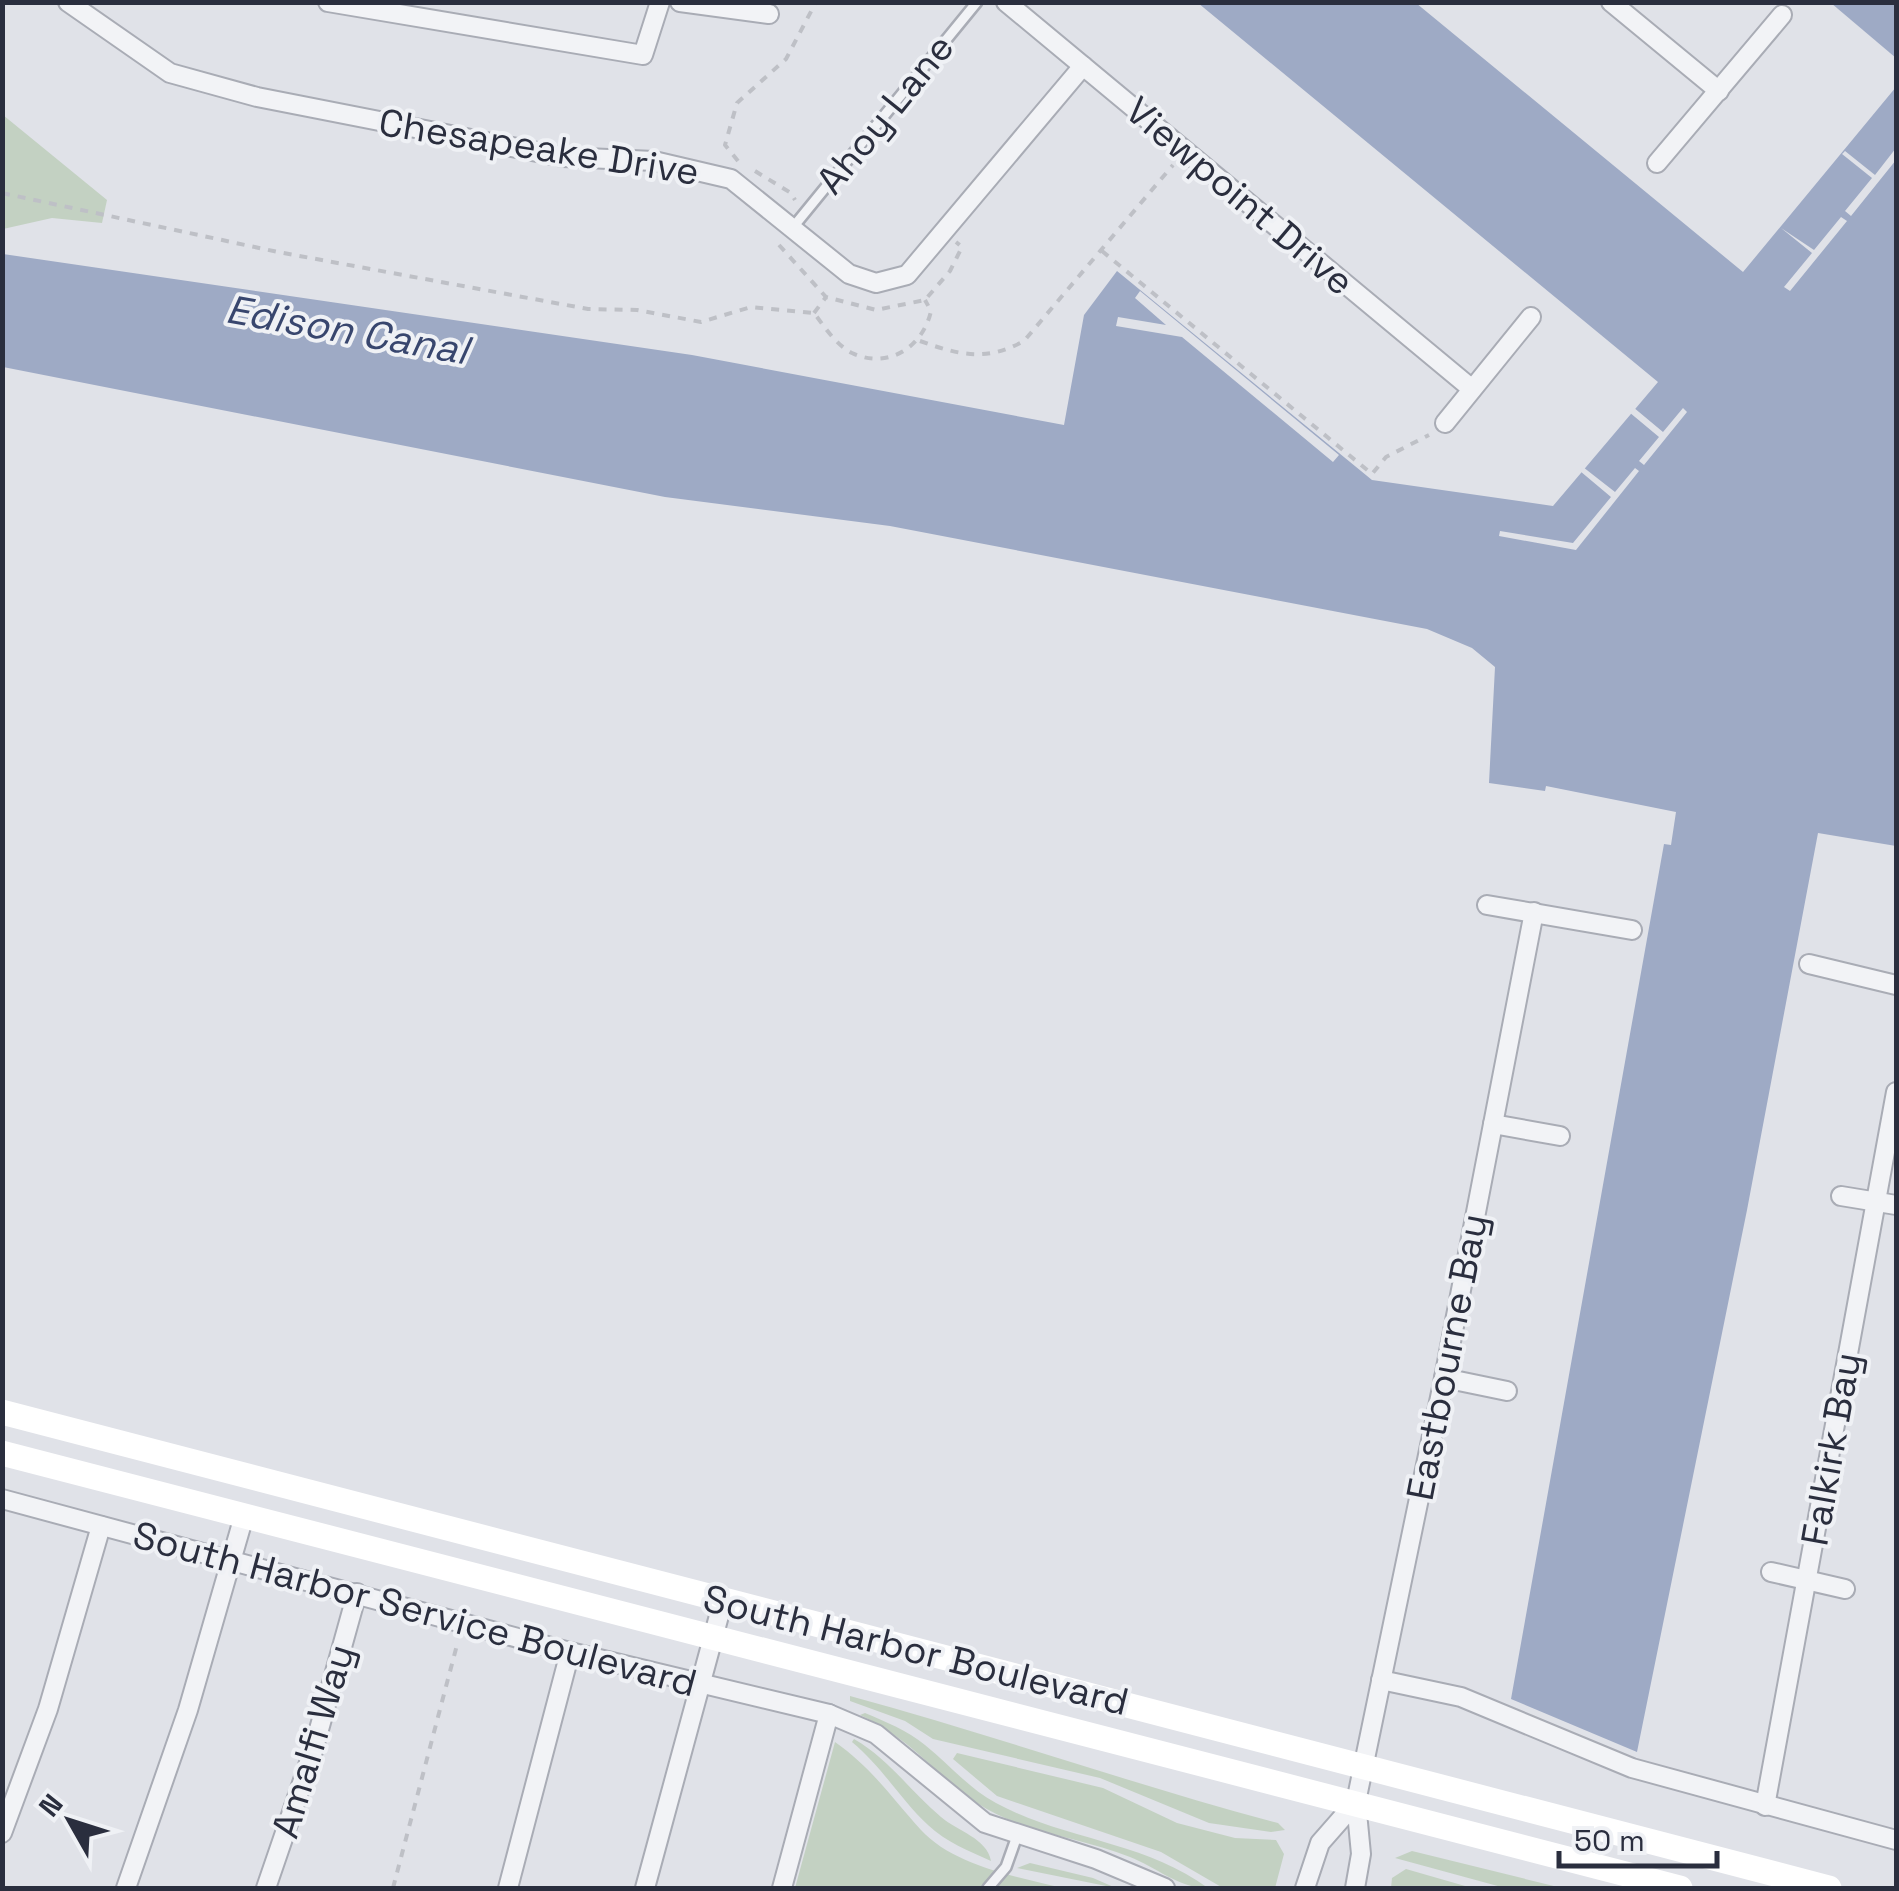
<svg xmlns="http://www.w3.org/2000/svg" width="1899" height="1891" viewBox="0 0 1899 1891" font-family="'Space Grotesk',sans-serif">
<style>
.green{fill:#c3d1c2}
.water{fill:#9eaac5}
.pier{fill:#e0e2e8}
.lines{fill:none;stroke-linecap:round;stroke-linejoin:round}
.lane-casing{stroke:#a9acb5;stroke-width:14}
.street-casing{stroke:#a9acb5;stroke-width:22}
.path{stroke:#bec0c6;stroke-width:4;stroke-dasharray:8 8;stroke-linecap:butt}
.lane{stroke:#f2f3f6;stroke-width:9}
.street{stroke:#f2f3f6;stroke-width:18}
.secondary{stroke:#fff;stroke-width:25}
.labels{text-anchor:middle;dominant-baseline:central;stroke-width:8;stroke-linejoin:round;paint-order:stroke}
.street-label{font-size:38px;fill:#2a2e3e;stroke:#eff1f5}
.water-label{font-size:40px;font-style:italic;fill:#38466e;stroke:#eff1f5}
</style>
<rect width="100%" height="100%" fill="#e0e2e8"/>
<g class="green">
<path d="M3 115 107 200 102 223 52 218 3 229Z"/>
<path d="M850 1696C994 1735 1134 1785 1278 1823L1285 1830 1271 1832 1209 1823 1100 1778 933 1739 905 1721 850 1701Z"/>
<path d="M865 1713C886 1722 907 1730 925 1745 949 1764 968 1788 996 1803 1064 1840 1144 1841 1208 1888 1180 1889 1156 1867 1130 1857 1081 1837 1022 1833 977 1803 934 1773 910 1738 860 1715Z"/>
<path d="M854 1739C889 1759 910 1791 941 1817 957 1831 987 1838 991 1861 969 1851 946 1842 928 1825 901 1800 884 1769 852 1742Z"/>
<path d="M835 1742C872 1768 892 1798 921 1830 954 1866 1018 1877 1063 1888H795Z"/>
<path d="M957 1753 1103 1788 1177 1823 1235 1838 1276 1840 1284 1854 1275 1888H1223L1161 1852 997 1796 953 1759Z"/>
<path d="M1412 1851 1562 1888H1505L1395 1858Z"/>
<path d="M1030 1863 1093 1878 1116 1888 1017 1868Z"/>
<path d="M1406 1869 1472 1888H1391L1392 1878Z"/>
</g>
<g class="water">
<path d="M1198 3H1416L1743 272 1896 87V846L1818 833 1747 1210 1637 1752 1511 1699 1664 844 1671 845 1676 812 1546 786 1545 791 1489 783 1495 667 1472 648 1427 629 890 526 665 497 3 367V254L692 355 1064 425 1084 315 1117 271 1372 480 1553 506 1658 382Z"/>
<path d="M1831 3H1896V58Z"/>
</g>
<g class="pier">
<path d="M1896 148V160L1851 216 1845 211 1872 178 1842 154 1845 151 1875 175Z"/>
<path d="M1841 217 1847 221 1790 291 1784 287 1812 253 1781 228 1814 250Z"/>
<path d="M1140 291 1339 455 1333 462 1182 337 1116 326 1118 317 1166 325 1135 298Z"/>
<path d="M1633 407 1663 432 1683 408 1687 412 1644 465 1639 461 1659 437 1629 412Z"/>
<path d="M1583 467 1615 492 1635 468 1639 471 1576 550 1499 536 1500 531 1573 543 1611 497 1580 471Z"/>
</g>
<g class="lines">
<defs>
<g id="lane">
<path d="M794 226 977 2"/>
<path d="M988 1888 1006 1867 1017 1836"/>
</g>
<g id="street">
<path d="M68 2 170 73 257 97 563 157 654 161 731 179 849 274 876 283 907 275 1083 66"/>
<path d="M328 2 643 55 660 2"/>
<path d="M680 2 769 14"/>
<path d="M1006 2 1472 389"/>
<path d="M1611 2 1719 91"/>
<path d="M1657 163 1782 15"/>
<path d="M1445 423 1531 317"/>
<path d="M1487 905 1632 930"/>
<path d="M1809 964 1896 985"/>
<path d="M1493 1124 1560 1136"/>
<path d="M1841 1196 1896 1205"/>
<path d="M1444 1378 1507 1391"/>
<path d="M2 1499 570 1652 829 1714 876 1734 985 1823 1096 1859 1165 1888"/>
<path d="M1771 1572 1845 1589"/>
<path d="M1381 1680 1461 1697 1632 1768 1896 1840"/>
<path d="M1765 1806 1896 1092"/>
<path d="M2 1833 48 1709 101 1526"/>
<path d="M126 1888 188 1710 244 1516"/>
<path d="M266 1888 313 1751 357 1593"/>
<path d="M508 1888 570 1652"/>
<path d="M645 1888 723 1601"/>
<path d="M782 1888 829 1714"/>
<path d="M1305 1888 1320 1843 1356 1802"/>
<path d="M1355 1888 1361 1854 1356 1802 1444 1378 1534 912"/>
</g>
</defs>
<use href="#lane" class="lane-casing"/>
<use href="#street" class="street-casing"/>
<g class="path">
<path d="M738 161 725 145 737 103 786 59 816 2"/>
<path d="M755 171 791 193 795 200"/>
<path d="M2 193 278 252 588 309 637 310 701 322 751 307 814 313C824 326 836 345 852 353 888 370 923 347 931 311L925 300"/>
<path d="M779 245 826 297 876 310 925 300 950 271 962 247 956 242"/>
<path d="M1102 251 1372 474 1386 457 1429 435"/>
<path d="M814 313 826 297"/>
<path d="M920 341C959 355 986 362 1024 341L1173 165"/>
<path d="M393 1888 458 1641"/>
</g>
<use href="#lane" class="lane"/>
<use href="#street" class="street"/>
<g class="secondary">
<path d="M2 1412 1829 1888"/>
<path d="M2 1453 1680 1888"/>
</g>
</g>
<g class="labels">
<g class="street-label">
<text transform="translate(885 114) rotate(-51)">Ahoy Lane</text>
<text transform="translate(539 147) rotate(9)">Chesapeake Drive</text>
<text transform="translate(1240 196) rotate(40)">Viewpoint Drive</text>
<text transform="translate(1447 1357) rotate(-79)">Eastbourne Bay</text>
<text transform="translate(1831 1449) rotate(-80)">Falkirk Bay</text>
<text transform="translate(415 1609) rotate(15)">South Harbor Service Boulevard</text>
<text transform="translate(916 1650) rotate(14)">South Harbor Boulevard</text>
<text transform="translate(313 1741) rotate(-73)">Amalfi Way</text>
</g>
<g class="water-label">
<text transform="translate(347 330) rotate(10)">Edison Canal</text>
</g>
</g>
<rect width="1899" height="1891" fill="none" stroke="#2a2e3e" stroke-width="10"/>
<g transform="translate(70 1821) rotate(309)" stroke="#eff1f5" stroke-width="8" paint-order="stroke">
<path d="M0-8L18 38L0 25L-18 38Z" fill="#2a2e3e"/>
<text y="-15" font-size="28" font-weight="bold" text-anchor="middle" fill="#2a2e3e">N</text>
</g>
<path d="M1559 1851v15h158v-15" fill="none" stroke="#2a2e3e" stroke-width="5"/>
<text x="1574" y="1851" font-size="30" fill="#2a2e3e" stroke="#eff1f5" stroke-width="8" paint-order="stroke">50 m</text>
</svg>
